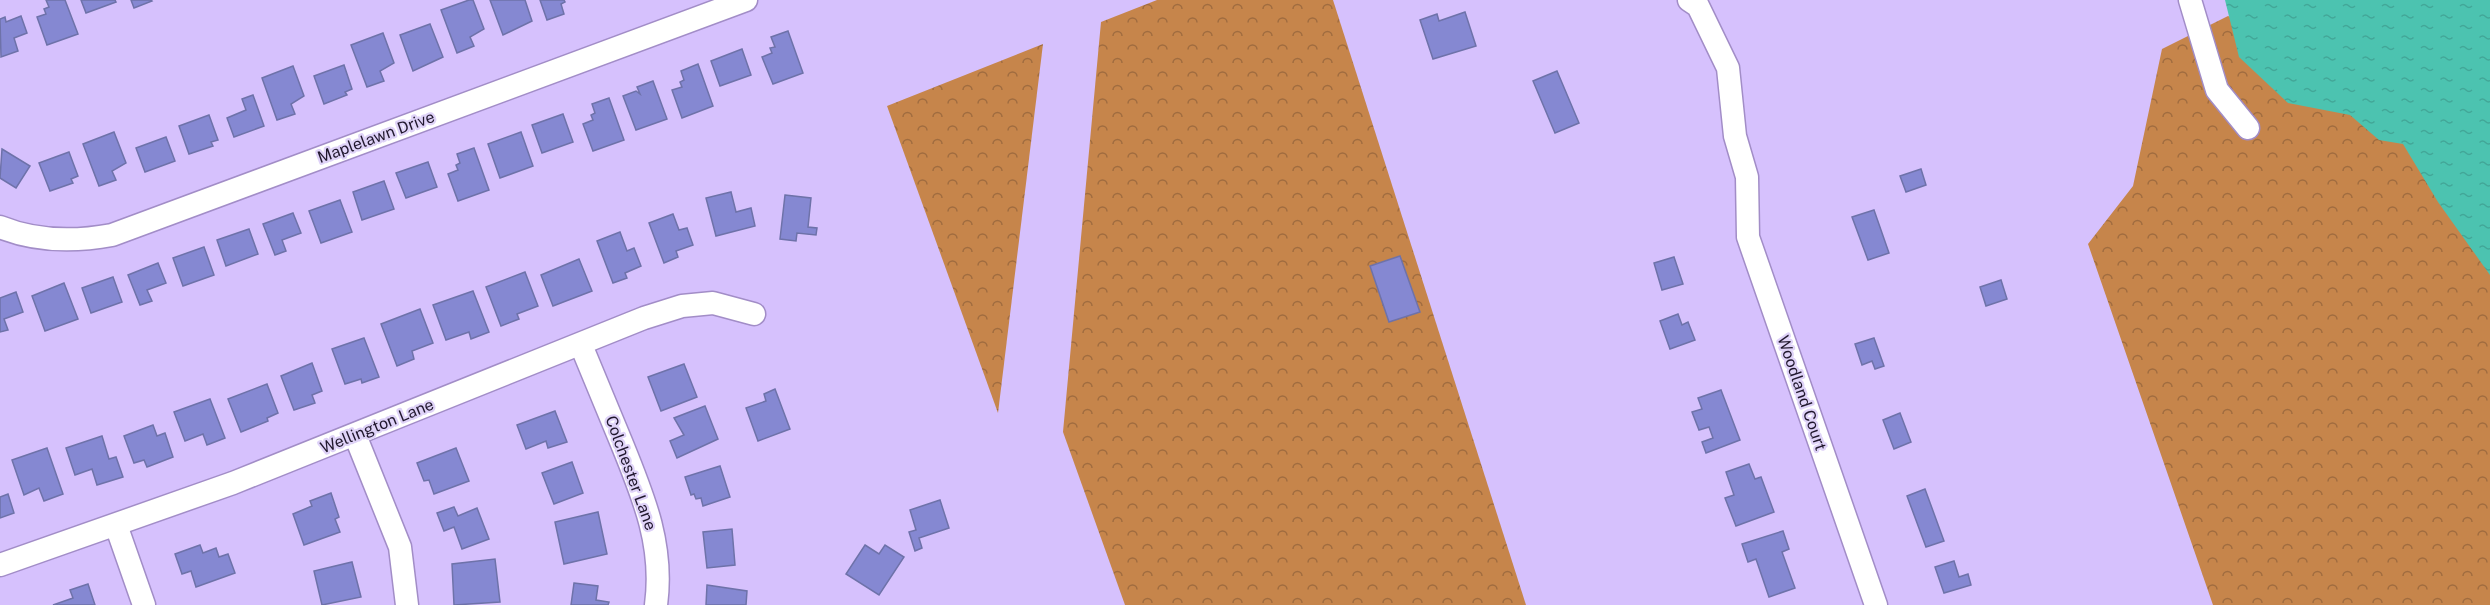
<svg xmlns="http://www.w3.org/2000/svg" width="2490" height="605" viewBox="0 0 2490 605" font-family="'Public Sans',sans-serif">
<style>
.forest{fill:url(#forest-crowns)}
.water{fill:url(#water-ripples)}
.building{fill:#8588d2;stroke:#6e72a9;stroke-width:1.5}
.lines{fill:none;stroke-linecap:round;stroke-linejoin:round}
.minor-casing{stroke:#a28dc7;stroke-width:25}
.minor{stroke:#fff;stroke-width:22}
.labels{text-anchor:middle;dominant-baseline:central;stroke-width:4.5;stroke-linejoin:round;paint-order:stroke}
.street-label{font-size:16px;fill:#20172d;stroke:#dfd3f8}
</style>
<defs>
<pattern id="forest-crowns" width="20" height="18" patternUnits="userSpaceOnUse" patternTransform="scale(1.5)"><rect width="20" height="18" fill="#c6854b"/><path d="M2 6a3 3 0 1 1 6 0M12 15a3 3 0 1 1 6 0" fill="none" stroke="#a06c3f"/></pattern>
<pattern id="water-ripples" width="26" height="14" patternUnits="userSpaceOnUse" patternTransform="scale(1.5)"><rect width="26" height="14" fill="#4cc3b0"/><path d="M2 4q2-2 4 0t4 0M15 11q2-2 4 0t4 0" fill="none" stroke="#42a798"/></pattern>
</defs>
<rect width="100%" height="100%" fill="#d6c1fd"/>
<g class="forest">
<path d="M1157 0H1333L1526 605H1125L1063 432 1101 22Z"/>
<path d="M2228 16 2384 83 2490 220V605H2213L2088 244 2133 186 2162 49Z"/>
<path d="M1043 44 998 413 887 106Z"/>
</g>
<path class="water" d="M2225 0H2490V275L2438 202 2403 144 2379 140 2350 115 2288 103 2239 57Z"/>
<g class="building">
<path d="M46 0H65L78 34 47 45 37 17 46 14 44 9 49 7Z"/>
<path d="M81 0H115L116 2 86 13Z"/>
<path d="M131 0H151L152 1 134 8Z"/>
<path d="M469 0H473L484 29 470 37 474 46 457 53 441 10Z"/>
<path d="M490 0H525L532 21 503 35Z"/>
<path d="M540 0H564L565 2 561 4 564 14 547 20Z"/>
<path d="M1465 12 1476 46 1433 59 1420 20 1437 14 1439 21Z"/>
<path d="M21 16 27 33 14 38 18 51 1 57 0 19 5 17 6 22Z"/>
<path d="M430 24 443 57 413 71 400 35Z"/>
<path d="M788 31 803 73 773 84 762 57 772 53 770 48 775 47 771 37Z"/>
<path d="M383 33 394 63 380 71 384 81 367 87 351 45Z"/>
<path d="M742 49 751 75 720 86 711 61Z"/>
<path d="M698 64 713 106 682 118 672 90 682 87 680 82 684 80 681 71Z"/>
<path d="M344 65 352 89 345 92 347 95 324 104 314 76Z"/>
<path d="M293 66 304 96 291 104 295 114 277 120 262 78Z"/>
<path d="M1557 71 1579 123 1555 133 1533 81Z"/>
<path d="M653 81 667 119 636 130 623 96 636 91 640 94 637 87Z"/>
<path d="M253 95 264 126 234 137 227 118 246 110 242 99Z"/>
<path d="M609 98 624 140 593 151 583 124 593 120 591 115 595 113 592 104Z"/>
<path d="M563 114 573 142 542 153 532 125Z"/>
<path d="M209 115 218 140 211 142 213 146 189 154 179 126Z"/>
<path d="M114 132 126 163 112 171 116 180 99 186 83 144Z"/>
<path d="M521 132 533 166 500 178 488 144Z"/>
<path d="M166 137 175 161 145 172 136 148Z"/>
<path d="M474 148 489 190 458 201 448 174 458 170 456 165 460 163 457 154Z"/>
<path d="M2 149 30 166 16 188 0 178Z"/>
<path d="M69 152 78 176 71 179 73 183 50 191 39 163Z"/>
<path d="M428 162 437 187 406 198 396 173Z"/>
<path d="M1921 169 1926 185 1906 192 1900 176Z"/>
<path d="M384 181 394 209 362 220 353 192Z"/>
<path d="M731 192 736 212 751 208 755 226 716 236 706 198Z"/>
<path d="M785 195 811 198 808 227 817 228 816 235 797 233 796 241 780 239Z"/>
<path d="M340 200 352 232 321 243 309 211Z"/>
<path d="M1874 210 1889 253 1868 260 1852 217Z"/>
<path d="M293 213 301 233 282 240 286 251 275 255 263 224Z"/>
<path d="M673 214 679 230 687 228 693 245 676 251 678 257 664 263 649 223Z"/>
<path d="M249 229 258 254 226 266 217 240Z"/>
<path d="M620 232 627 251 634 248 641 266 625 273 627 278 613 283 597 241Z"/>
<path d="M204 247 214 275 183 286 173 258Z"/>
<path d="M1400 256 1420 312 1389 322 1370 266Z"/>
<path d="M1674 257 1683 284 1662 290 1654 263Z"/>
<path d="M579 259 592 291 553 306 541 275Z"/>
<path d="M158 263 166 283 147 290 152 301 140 305 128 275Z"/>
<path d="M525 272 538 306 517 314 519 319 501 326 486 287Z"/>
<path d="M113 277 122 302 91 313 82 288Z"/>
<path d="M2001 280 2007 299 1986 306 1980 287Z"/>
<path d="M64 283 78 319 45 331 32 296Z"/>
<path d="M473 291 489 332 471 339 469 332 446 340 433 305Z"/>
<path d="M16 292 23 312 4 319 8 330 0 332V298Z"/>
<path d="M420 309 433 343 412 351 414 359 397 366 381 324Z"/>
<path d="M1678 314 1682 325 1688 322 1695 340 1670 349 1660 321Z"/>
<path d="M364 338 379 377 362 383 361 379 345 384 332 349Z"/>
<path d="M1874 338 1884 366 1875 369 1872 361 1862 365 1855 344Z"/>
<path d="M312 363 322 391 312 395 315 403 294 410 281 376Z"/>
<path d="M684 364 697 397 661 411 648 377Z"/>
<path d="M267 384 278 413 267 418 268 421 241 432 228 399Z"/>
<path d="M775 389 790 429 758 441 746 408 766 401 764 394Z"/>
<path d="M1721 390 1740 440 1706 453 1702 442 1713 438 1709 427 1699 430 1692 412 1702 409 1698 398Z"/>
<path d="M210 399 225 438 207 445 203 434 185 441 174 412Z"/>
<path d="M705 406 718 439 677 458 670 441 684 435 674 418Z"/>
<path d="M555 411 567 442 548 448 546 441 526 449 517 425Z"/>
<path d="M1900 413 1911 442 1894 449 1883 420Z"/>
<path d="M153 425 157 436 165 433 173 457 147 467 144 460 134 463 124 436Z"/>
<path d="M102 436 109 459 116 457 123 477 97 485 92 469 75 475 66 448Z"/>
<path d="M47 448 63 494 44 501 39 488 24 495 12 460Z"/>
<path d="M456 448 469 481 434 494 429 480 424 481 417 463Z"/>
<path d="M572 462 583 493 554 504 542 473Z"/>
<path d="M1749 464 1755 479 1761 477 1774 512 1736 526 1725 498 1734 495 1726 472Z"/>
<path d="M720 466 730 497 703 506 701 498 696 499 694 494 691 495 685 477Z"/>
<path d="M1925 489 1944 541 1926 547 1907 496Z"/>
<path d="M331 493 339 517 335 519 340 532 304 545 293 514 312 506 310 501Z"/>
<path d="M8 494 14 513 0 518V497Z"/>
<path d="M940 500 949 528 919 538 922 548 915 551 909 532 916 530 910 510Z"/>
<path d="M454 507 458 516 477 508 489 539 462 549 454 527 444 531 437 513Z"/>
<path d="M598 512 607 554 564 564 555 522Z"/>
<path d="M732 529 735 565 707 568 703 532Z"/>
<path d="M1783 531 1789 549 1782 552 1795 588 1769 597 1756 559 1748 562 1742 544Z"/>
<path d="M200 545 203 553 216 548 219 557 228 554 235 573 196 587 191 571 182 574 175 554Z"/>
<path d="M865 545 879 554 885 545 904 557 879 595 846 574Z"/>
<path d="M495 559 500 602 454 605 452 564Z"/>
<path d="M1954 561 1959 577 1968 574 1971 585 1944 593 1935 567Z"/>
<path d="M352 562 361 597 322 605 314 571Z"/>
<path d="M574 583 598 586 596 600 609 602 608 605H571Z"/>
<path d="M88 584 95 605H53L73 598 70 590Z"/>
<path d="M707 585 747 591 746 605H706Z"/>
</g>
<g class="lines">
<defs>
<g id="minor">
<path d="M1689 0 1698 6 1728 68 1735 136 1747 177 1748 237 1876 605"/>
<path d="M2190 0 2217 90 2248 128"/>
<path d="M0 227C37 242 74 242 112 235L746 0"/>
<path d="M581 345C595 378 608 411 622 444 644 498 664 546 656 605"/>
<path d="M355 435 400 547 407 605"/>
<path d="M116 525 144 605"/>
<path d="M0 565 233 483 644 318 682 306 713 303 754 314"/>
</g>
</defs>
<use href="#minor" class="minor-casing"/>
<use href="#minor" class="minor"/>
</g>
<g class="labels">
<g class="street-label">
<text transform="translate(376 137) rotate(-20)">Maplelawn Drive</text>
<text transform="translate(1802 393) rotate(71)">Woodland Court</text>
<text transform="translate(377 426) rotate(-22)">Wellington Lane</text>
<text transform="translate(631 473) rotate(70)">Colchester Lane</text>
</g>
</g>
</svg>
